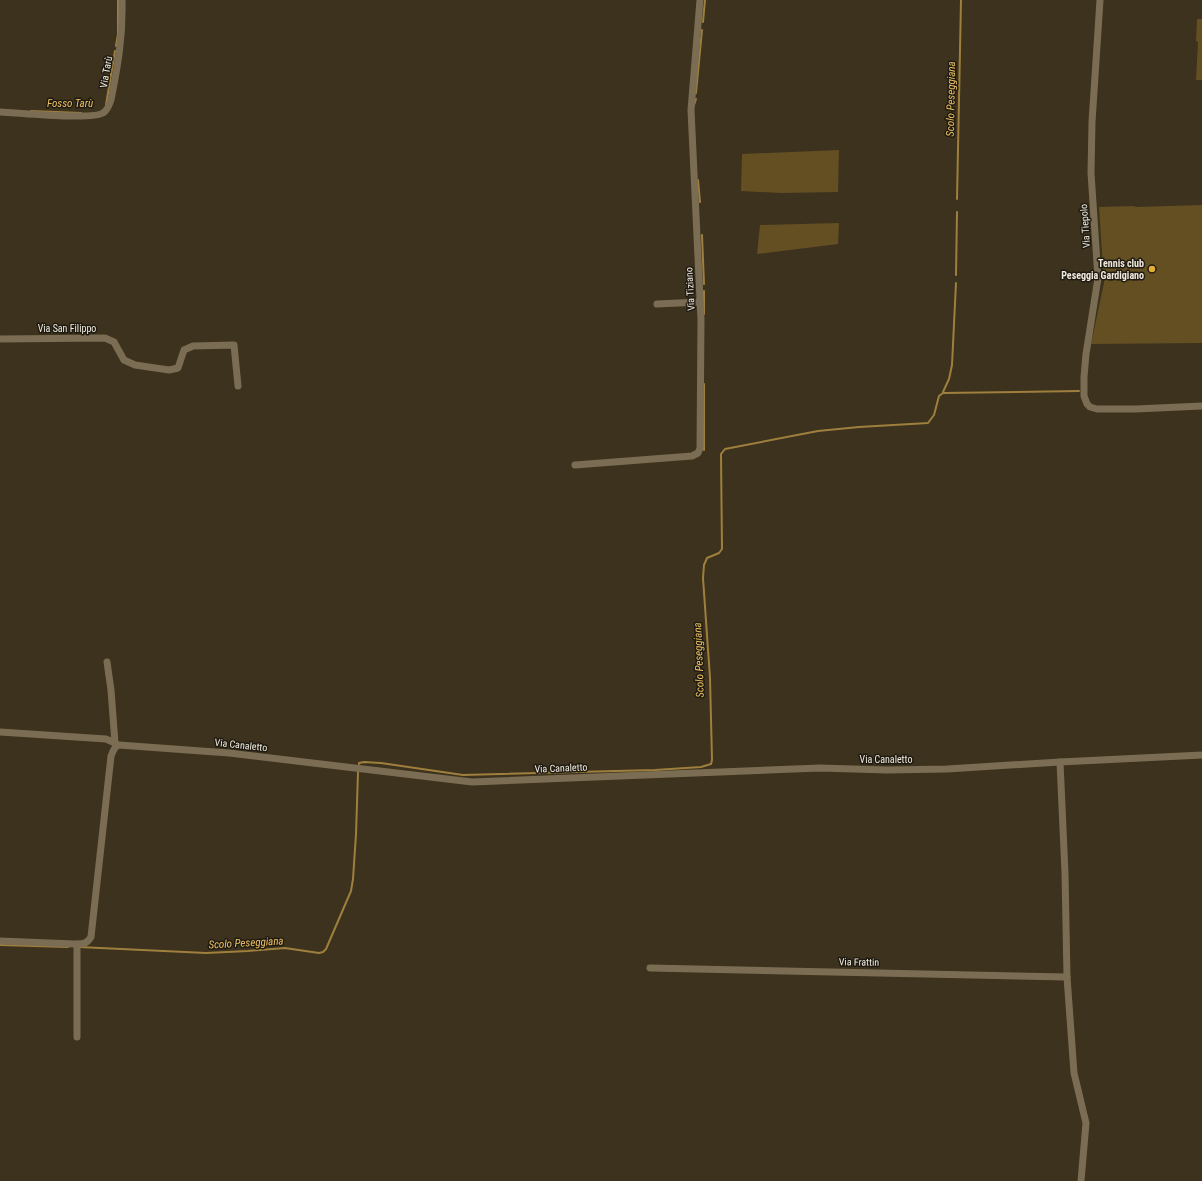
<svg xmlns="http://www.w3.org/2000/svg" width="1202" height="1181" viewBox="0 0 1202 1181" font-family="'Roboto Condensed',sans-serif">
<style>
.green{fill:#634f22}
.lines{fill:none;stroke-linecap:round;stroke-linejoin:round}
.stream{stroke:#9f7f3d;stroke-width:2}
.street{stroke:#7a6d53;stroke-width:7}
.poi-dot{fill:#e2af34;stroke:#1f1b12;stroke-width:1.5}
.labels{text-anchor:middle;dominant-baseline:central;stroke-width:3;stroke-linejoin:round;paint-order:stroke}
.street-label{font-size:10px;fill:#f1ebde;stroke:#1f1b12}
.poi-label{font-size:10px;font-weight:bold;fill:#f1ebde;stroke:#1f1b12;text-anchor:end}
.water-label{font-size:11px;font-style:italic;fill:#eec163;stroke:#1f1b12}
</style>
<rect width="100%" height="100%" fill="#3c321d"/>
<g class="green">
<path d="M1197 19H1202V80H1196L1198 42 1196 41Z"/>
<path d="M839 150 838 192 781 193 741 191 742 154Z"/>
<path d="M1202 205V343L1091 344 1104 283 1099 207 1134 206 1136 207Z"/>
<path d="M839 223 838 244 757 254 760 225Z"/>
</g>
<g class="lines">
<g class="stream">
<path d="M703 22 705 0"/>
<path d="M116 46 118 34V0"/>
<path d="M696 93 702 30"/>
<path d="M106 105 115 51"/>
<path d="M694 105 696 99"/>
<path d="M31 111 81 113"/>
<path d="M698 180 700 202"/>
<path d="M957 199 961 0"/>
<path d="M702 235 704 284"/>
<path d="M956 275 957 212"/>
<path d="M704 291V314"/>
<path d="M943 392 949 379 952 365 956 283"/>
<path d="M704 450V384"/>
<path d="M359 764V763L364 762 381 763 463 775 655 770 701 767 711 764 712 760 710 678 703 578 704 565 707 558 719 553 722 549 721 454 725 449 818 431 859 427 928 423 934 415 939 396 943 393 1079 391"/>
<path d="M0 945 68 947"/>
<path d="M79 947 206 953 248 951 285 948 319 953 323 952 326 949 351 891 353 879 356 834 358 772"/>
</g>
<g class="street">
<path d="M1100 0 1092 122 1091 173 1098 278 1086 354 1084 377V396L1087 404 1090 407 1097 409H1136L1202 406"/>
<path d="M0 112C17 113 93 120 103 113 108 110 109 105 111 100 118 65 123 36 122 0"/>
<path d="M657 304 700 302"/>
<path d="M0 339 105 338 114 342 124 360 135 365 169 370 178 368 184 350 193 346 234 345 238 386"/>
<path d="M575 465 692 456 698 453 700 448 701 320 691 110 700 0"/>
<path d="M107 662 111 690 115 743"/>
<path d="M0 732 106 739 115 743 117 745"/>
<path d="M1060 762 1065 873 1067 977 1074 1073 1086 1123 1081 1181"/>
<path d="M0 941 75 944C83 944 87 944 91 937L111 756C113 752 114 746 119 745L229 753 472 782 820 768 887 770 947 769 1060 762 1202 755"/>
<path d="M77 944V1037"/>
<path d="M650 968 1067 977"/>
</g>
</g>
<circle class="poi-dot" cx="1152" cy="269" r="4"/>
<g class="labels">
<g class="street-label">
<text transform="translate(106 72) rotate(-80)">Via Tarù</text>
<text transform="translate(1085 226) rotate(-94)">Via Tiepolo</text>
<text transform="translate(690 289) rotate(-93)">Via Tiziano</text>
<text x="67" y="328">Via San Filippo</text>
<text transform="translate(241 745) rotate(6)">Via Canaletto</text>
<text x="886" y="759">Via Canaletto</text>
<text transform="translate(561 768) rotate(-2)">Via Canaletto</text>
<text transform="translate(859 962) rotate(1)">Via Frattin</text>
</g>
<g class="poi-label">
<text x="1144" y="263">Tennis club<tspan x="1144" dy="12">Peseggia Gardigiano</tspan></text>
</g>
<g class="water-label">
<text transform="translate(951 99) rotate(-89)">Scolo Peseggiana</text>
<text x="70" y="103">Fosso Tarù</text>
<text transform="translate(699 660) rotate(-92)">Scolo Peseggiana</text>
<text transform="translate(246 943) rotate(-3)">Scolo Peseggiana</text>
</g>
</g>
</svg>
